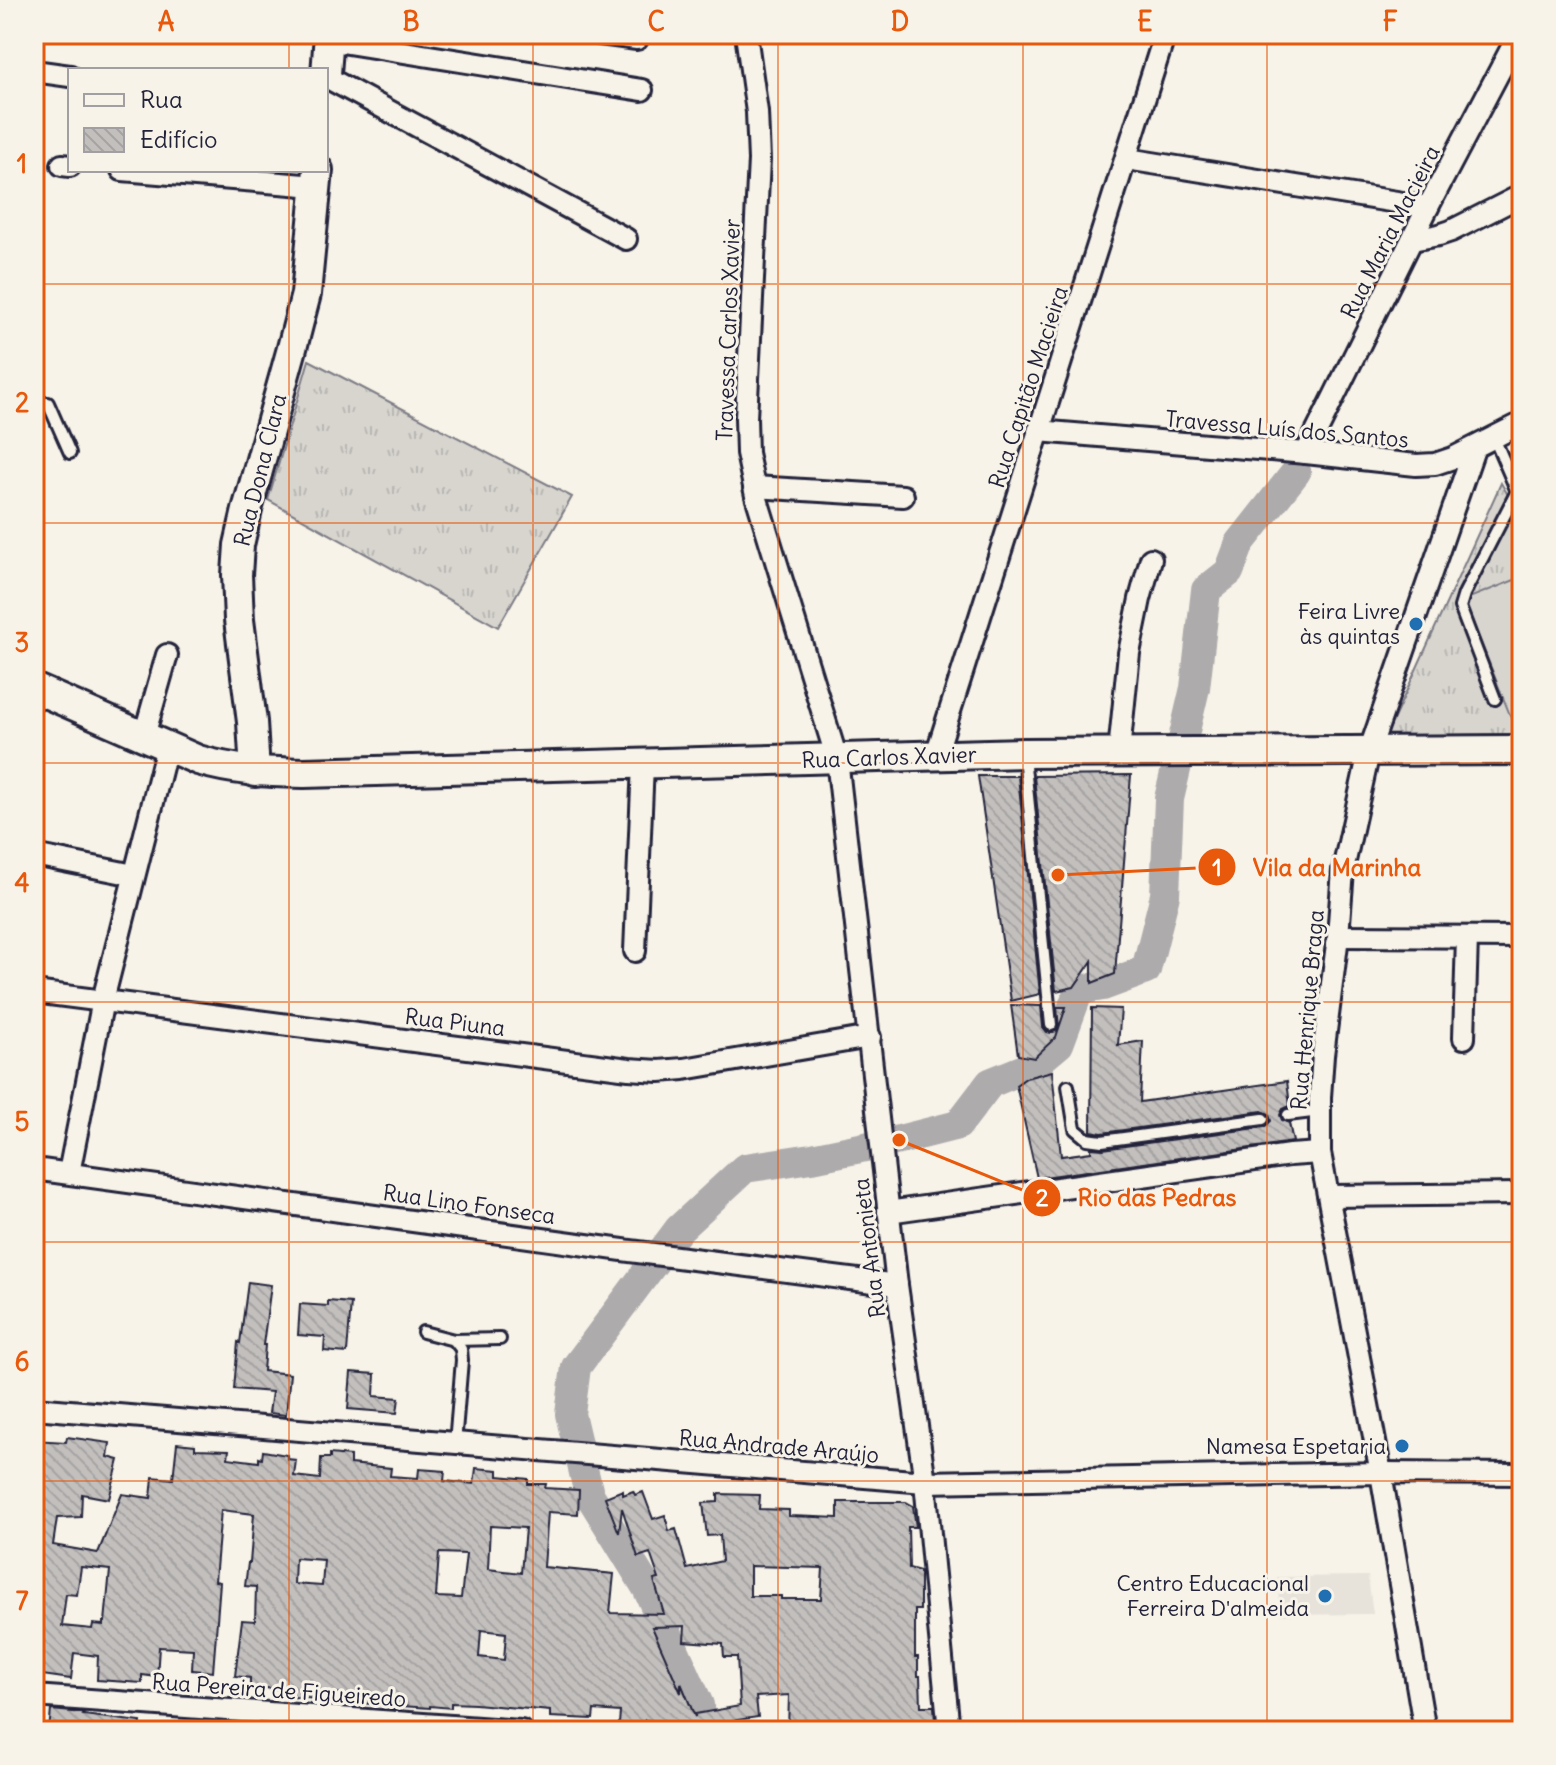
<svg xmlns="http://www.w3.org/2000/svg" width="1556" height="1765" viewBox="0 0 1556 1765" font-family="Delius,sans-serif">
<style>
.built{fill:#e7e3db}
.grass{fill:url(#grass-tufts);stroke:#7d7c85;stroke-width:2}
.pitch{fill:#d8d5cf;stroke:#7d7c85;stroke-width:2}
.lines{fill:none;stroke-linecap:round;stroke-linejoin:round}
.river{stroke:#aeabad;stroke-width:30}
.building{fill:url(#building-back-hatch);stroke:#22223b;stroke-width:2;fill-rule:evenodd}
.lane-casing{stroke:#22223b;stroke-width:16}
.street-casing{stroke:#22223b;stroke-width:26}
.secondary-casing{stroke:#22223b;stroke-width:34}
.lane{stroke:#f7f3e8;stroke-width:10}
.street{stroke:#f7f3e8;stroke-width:20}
.secondary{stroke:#f7f3e8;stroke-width:28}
.grid{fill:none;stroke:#e8590c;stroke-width:2;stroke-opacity:0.55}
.poi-dot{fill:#1f6fb2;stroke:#f7f3e8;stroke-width:3}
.labels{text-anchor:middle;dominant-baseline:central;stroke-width:6;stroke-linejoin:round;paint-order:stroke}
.street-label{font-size:22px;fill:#22223b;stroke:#f7f3e8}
.poi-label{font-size:22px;fill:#22223b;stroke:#f7f3e8;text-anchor:end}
.leader{fill:none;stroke:#e8590c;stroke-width:3}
.callout-dot{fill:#e8590c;stroke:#f7f3e8;stroke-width:3}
.mark-label{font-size:24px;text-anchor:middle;font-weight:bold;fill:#fff}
.callout-label{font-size:24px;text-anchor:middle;font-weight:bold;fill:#e8590c;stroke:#f7f3e8;stroke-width:6;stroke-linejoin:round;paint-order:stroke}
.neatline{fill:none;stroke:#e8590c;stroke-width:3}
.grid-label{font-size:26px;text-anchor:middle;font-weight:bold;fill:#e8590c}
</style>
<defs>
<pattern id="grass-tufts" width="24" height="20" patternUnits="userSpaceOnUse" patternTransform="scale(2)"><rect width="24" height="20" fill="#d8d5cf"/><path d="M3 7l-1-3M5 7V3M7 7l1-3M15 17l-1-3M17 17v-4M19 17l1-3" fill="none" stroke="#b9b7b3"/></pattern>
<pattern id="building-back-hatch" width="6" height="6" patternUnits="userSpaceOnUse" patternTransform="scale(2)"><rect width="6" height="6" fill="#c2bfbd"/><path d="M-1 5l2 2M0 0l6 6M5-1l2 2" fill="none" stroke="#a6a4a3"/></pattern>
</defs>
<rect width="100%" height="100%" fill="#f7f3e8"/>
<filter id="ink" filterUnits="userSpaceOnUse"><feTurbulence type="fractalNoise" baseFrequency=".0125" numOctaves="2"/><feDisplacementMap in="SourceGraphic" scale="16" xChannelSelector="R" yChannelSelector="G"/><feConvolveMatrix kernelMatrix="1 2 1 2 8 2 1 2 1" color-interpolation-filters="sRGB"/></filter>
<g filter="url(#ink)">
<path class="built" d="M1368 1576 1373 1614 1280 1615 1277 1577Z"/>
<g class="grass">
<path d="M309 360 572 497 498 627 268 500Z"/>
<path d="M1501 483 1522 519V734L1386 736Z"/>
</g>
<path class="pitch" d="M1522 577V722L1514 725 1464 600Z"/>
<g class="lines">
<path class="river" d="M700 1731 699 1705 647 1588 589 1494 570 1414 576 1367 679 1229 745 1168 812 1158 899 1140 958 1125 990 1083 1034 1065 1059 1044 1079 990 1103 986 1146 970 1165 895 1169 799 1195 688 1206 590 1229 572 1240 543 1296 472"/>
</g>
<g class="building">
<path d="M1131 775 1115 974 1092 983V961L1074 987 1056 991 1034 776Z"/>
<path d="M978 776H1018L1040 994 1011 1001Z"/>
<path d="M1011 1005 1041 1006 1043 1027 1047 1032 1051 1033 1056 1031 1059 1028 1057 1007H1066L1056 1037 1034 1058 1018 1055Z"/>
<path d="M1092 1008 1121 1009 1118 1045 1143 1041 1140 1102 1287 1081 1290 1106 1283 1109 1280 1115 1282 1120 1289 1123 1293 1142 1037 1178 1016 1085 1026 1078 1052 1071 1061 1156 1091 1152V1148L1103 1149 1264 1127 1271 1121 1269 1114 1262 1111 1102 1133 1091 1131Z"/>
<path d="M248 1282 271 1285 263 1345H265L263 1371 290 1374 286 1415 269 1413 272 1392 234 1389 238 1342 240 1343Z"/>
<path d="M328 1301 351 1303 347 1353 324 1351 325 1337 298 1335 300 1304 328 1306Z"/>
<path d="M351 1372 375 1374 374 1396 399 1398 397 1413 348 1409Z"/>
<path d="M67 1437 110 1443 108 1457 119 1460 109 1499 82 1494 81 1517 57 1518 53 1545 98 1553 122 1494 151 1498 153 1477 173 1479 177 1443 195 1445V1449L229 1450 228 1458 259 1462V1458L262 1459 263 1451 287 1455V1459L296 1460 294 1476 320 1479 321 1458H330V1454L350 1456V1464L391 1468 390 1476 418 1478 419 1469 445 1471 444 1481 474 1484 476 1468 498 1470V1476L528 1479V1484H546L545 1488 579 1490 578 1514 548 1512 544 1567 614 1574 610 1613 664 1614 654 1580 659 1579 650 1553 638 1557 622 1508 619 1533 605 1497 623 1490V1495L633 1491 635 1495 643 1492 653 1519 665 1515 669 1531 676 1529 687 1569 722 1561 720 1535 707 1536 703 1503 718 1502V1494L760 1495 759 1509 789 1510V1516L816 1517 838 1518V1502H906L913 1506 916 1527H908L909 1568 920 1571V1610H915V1657H918V1676H920L921 1706H934L935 1722H922V1731H788L789 1695 756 1697 758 1717 697 1726 645 1720 644 1726 619 1724 620 1712 594 1710 593 1719 550 1717V1711L475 1704 451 1703V1708L430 1706V1708L344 1702V1694L318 1692V1699L293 1697V1690L250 1687V1678L235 1676 242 1620 255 1621 256 1587 245 1586 248 1563H250L254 1514 221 1510 215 1581 220 1582 213 1672 192 1670 193 1649 159 1647 157 1677 142 1675V1683L97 1680 98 1656 74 1653 71 1679 42 1675 43 1665 34 1664V1635L40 1561 37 1560 38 1550 34 1549V1440L66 1442ZM490 1526 525 1528 521 1573 488 1569ZM439 1553 466 1554 461 1598 436 1597ZM295 1558 324 1560 322 1586 294 1584ZM750 1566 823 1568 821 1599H781V1596H750ZM81 1567 110 1570 105 1622H103V1625L93 1624 92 1629 62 1626 66 1594 77 1595ZM685 1626 684 1641 723 1644 724 1657H737L740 1706 695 1714V1717L681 1683V1693L652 1627ZM481 1630 506 1633 504 1660 479 1657Z"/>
<path d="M51 1710 84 1713 83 1715 141 1722 140 1731H49Z"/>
</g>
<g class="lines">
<defs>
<g id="lane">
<path d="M34 403H48L70 453"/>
<path d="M1494 438 1522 503"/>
<path d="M1495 699 1460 607 1464 594 1516 493"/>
<path d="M1024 756 1051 1025"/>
<path d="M1068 1086 1075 1129 1087 1139 1102 1141 1263 1119"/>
<path d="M1288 1115 1320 1111"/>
<path d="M423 1332 454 1340 461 1349 462 1360 455 1444"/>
<path d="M454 1340 500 1339"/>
</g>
<g id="street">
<path d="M600 34 637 39"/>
<path d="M746 34 757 112 759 160 746 418 747 453 756 496 837 759 897 1285 925 1482 949 1731"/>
<path d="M329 40 642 90"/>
<path d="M34 71 70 76"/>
<path d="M326 77 626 239"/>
<path d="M1127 159 1428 207"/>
<path d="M62 165 70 166"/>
<path d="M122 170 316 186"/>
<path d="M1412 240 1439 235 1451 231 1522 195"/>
<path d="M1038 431 1306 453 1416 465 1435 464 1453 458 1522 423"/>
<path d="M1306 453 1428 207 1519 34"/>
<path d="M754 487 903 496"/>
<path d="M144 736 167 655"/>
<path d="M1119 752 1129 653 1140 599 1151 559"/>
<path d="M936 755 1165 34"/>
<path d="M34 855 134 875"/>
<path d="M1338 936 1522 937"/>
<path d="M635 951 643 764"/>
<path d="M34 992 629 1069 659 1071 684 1069 870 1037"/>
<path d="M1464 1038 1467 937"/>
<path d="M34 1169 630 1251 897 1285"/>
<path d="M69 1173 103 1000 167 747"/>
<path d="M1329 1196 1522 1194"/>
<path d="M888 1212 1290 1155 1320 1153"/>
<path d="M34 1408 925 1482 1381 1473 1522 1474"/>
<path d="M34 1696 521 1731"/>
<path d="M1425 1731 1381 1473 1320 1153V1097L1323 1055 1338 936 1343 870 1369 752 1474 449"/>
</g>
<g id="secondary">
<path d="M326 74 329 34"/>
<path d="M34 688 198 760C235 771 266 772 304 773L1024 753 1522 750"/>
<path d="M255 772 252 722 239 620 237 575 239 545 247 510 291 352 306 294 318 170"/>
</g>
</defs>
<use href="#lane" class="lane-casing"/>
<use href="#street" class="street-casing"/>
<use href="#secondary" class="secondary-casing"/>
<use href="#lane" class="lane"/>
<use href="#street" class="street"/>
<use href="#secondary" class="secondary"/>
</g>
</g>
<path class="grid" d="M289 34V70M533 34V1731M778 34V1731M1023 34V1731M1267 34V1731M289 170V1731M34 284H1522M34 523H1522M34 763H1522M34 1002H1522M34 1242H1522M34 1481H1522"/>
<g class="poi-dot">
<circle cx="1416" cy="624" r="8"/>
<circle cx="1402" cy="1446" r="8"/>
<circle cx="1325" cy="1596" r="8"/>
</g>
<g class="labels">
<g class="street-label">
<text transform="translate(1390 232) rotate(-63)">Rua Maria Macieira</text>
<text transform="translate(728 330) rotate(-88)">Travessa Carlos Xavier</text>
<text transform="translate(1028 387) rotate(-72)">Rua Capitão Macieira</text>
<text transform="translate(1287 429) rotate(5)">Travessa Luís dos Santos</text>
<text transform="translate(260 470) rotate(-76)">Rua Dona Clara</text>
<text transform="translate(889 757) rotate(-2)">Rua Carlos Xavier</text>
<text transform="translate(1307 1010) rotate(-85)">Rua Henrique Braga</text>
<text transform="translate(455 1022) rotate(7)">Rua Piuna</text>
<text transform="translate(469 1204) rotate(8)">Rua Lino Fonseca</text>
<text transform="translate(869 1248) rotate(-97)">Rua Antonieta</text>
<text transform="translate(779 1446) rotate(5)">Rua Andrade Araújo</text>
<text transform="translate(279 1690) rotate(4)">Rua Pereira de Figueiredo</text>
</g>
<g class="poi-label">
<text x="1400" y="611">Feira Livre<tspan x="1400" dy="25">às quintas</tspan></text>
<text x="1386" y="1446">Namesa Espetaria</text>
<text x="1309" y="1583">Centro Educacional<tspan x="1309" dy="25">Ferreira D'almeida</tspan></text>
</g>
</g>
<path class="leader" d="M1058 875L1217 867M899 1140L1042 1198"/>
<g class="callout-dot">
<circle cx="1058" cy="875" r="8"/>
<circle cx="899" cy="1140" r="8"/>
<circle cx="1217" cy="867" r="20"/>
<circle cx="1042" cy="1198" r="20"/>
</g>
<g class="mark-label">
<text x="1217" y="876">1</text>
<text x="1042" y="1206">2</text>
</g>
<g class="callout-label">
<text x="1337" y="876">Vila da Marinha</text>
<text x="1157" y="1206">Rio das Pedras</text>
</g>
<rect width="1556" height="1765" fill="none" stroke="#f7f3e8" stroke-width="88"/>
<rect x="68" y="68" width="260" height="104" fill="#f7f3e8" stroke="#a29fa3" stroke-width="2"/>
<rect x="84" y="94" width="40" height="12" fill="#f7f3e8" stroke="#a29fa3" stroke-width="2"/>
<text x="140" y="108" font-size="24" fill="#22223b">Rua</text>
<rect x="84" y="128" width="40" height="24" fill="url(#building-back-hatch)" stroke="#a29fa3" stroke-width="2"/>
<text x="140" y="148" font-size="24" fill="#22223b">Edifício</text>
<rect x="44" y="44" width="1468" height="1677" class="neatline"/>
<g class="grid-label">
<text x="166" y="31">A</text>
<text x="411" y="31">B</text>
<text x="656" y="31">C</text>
<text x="900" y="31">D</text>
<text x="1145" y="31">E</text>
<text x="1390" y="31">F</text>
<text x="22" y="173">1</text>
<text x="22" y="412">2</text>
<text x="22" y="652">3</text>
<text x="22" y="892">4</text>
<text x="22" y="1131">5</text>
<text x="22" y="1371">6</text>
<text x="22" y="1610">7</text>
</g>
</svg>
